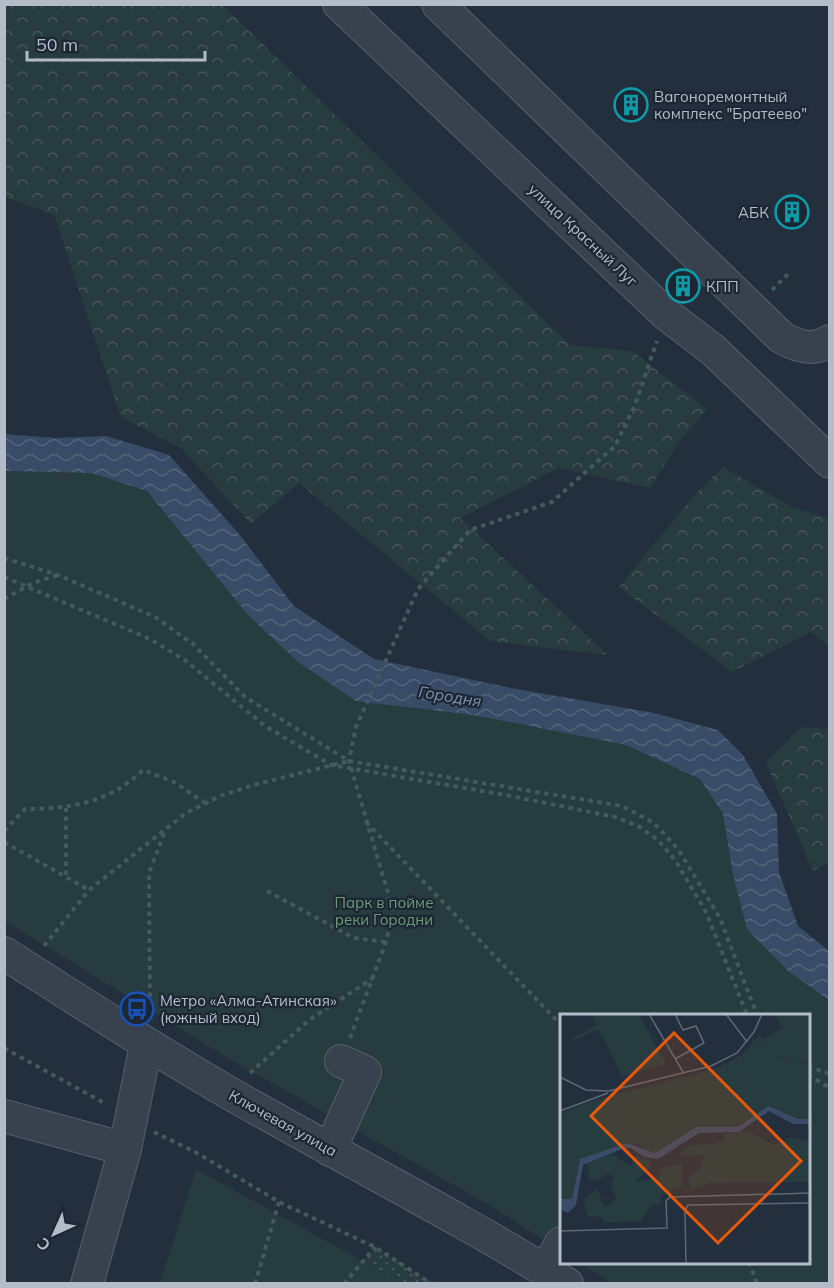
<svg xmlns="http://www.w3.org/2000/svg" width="834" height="1288" viewBox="0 0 834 1288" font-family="Mulish,sans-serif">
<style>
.grass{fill:url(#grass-dots)}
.forest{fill:url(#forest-crowns)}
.park{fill:#263c3f}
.water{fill:url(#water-waves)}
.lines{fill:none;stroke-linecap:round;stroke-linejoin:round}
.minor-casing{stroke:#565f6c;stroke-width:34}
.path{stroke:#44595c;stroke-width:4;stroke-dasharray:4.5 4.5;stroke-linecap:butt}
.minor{stroke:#38414e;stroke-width:32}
.labels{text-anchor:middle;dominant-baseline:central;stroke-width:4.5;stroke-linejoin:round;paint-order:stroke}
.poi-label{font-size:15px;fill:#b4bcc9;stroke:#1d2633;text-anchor:start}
.street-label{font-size:15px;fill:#b4bcc9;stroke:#1d2633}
.park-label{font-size:15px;fill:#6b9a76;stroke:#1d2633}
.water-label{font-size:16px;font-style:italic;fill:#7c92b1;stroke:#1d2633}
.inset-road{fill:none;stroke:#5e6776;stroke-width:1.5}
.view{fill:#e8590c;fill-opacity:0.15;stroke:#e8590c;stroke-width:3}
.inset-edge{fill:none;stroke:#b4bcc9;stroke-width:3}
</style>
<defs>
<pattern id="grass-dots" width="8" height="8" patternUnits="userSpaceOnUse" patternTransform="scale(1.5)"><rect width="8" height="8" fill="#263c3f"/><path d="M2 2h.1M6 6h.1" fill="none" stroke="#435659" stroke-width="1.8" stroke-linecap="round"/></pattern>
<pattern id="forest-crowns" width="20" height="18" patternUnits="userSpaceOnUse" patternTransform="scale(1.5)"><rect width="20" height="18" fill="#263c3f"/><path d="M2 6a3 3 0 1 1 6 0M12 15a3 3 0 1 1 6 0" fill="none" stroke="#435659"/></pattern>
<pattern id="water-waves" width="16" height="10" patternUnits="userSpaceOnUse" patternTransform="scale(1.5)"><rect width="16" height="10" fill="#394c67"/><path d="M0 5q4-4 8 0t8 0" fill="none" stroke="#53647b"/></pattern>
</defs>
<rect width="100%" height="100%" fill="#242f3e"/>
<path class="grass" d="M375 1247 432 1283 344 1284Z"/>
<g class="forest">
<path d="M4 5H223L570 345 632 351 707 409 679 442 650 488 559 468 460 518 608 655 490 641 299 483 251 524 181 448 121 417 54 215 5 197Z"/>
<path d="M723 467 793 508 829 518V646L811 632 732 672 619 587 696 493Z"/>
<path d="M802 727 829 729V862L813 871 766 763Z"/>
</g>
<g class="park">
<path d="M5 471 91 473 147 491 193 544 356 701 473 715 626 745 700 779 723 814 733 875 788 971 829 1000V1283H612L579 1263 808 1262V1015H561V1251L491 1206 228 1058 5 921Z"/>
<path d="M196 1169 402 1283H160Z"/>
</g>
<path class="water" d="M4 434 55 438 106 436 169 455 239 534 294 606 374 659 511 688 654 713 718 730 743 755 777 814 779 872 798 926 829 951V1000L788 971 747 929 733 875 723 814 700 779 626 745 473 715 356 701 298 662 248 615 147 491 91 473 5 471Z"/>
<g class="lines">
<defs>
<g id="minor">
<path d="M339 4 666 314 713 350 830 462"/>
<path d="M438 4 781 337C796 346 813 352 830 341"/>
<path d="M4 953C79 1001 154 1050 231 1094 343 1158 457 1216 567 1284"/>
<path d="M4 1116 125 1149"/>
<path d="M330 1150 365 1072 341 1061"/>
<path d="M546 1270 561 1243"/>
<path d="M87 1284 125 1149 146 1045"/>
</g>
</defs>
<use href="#minor" class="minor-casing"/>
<g class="path">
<path d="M772 290 788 274"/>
<path d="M4 558 58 575 155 617 193 644 245 697 349 761 622 806 654 823 678 849 720 918 757 1015"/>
<path d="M4 577 150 639 186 661 265 726 331 765 511 796 615 817 638 826 658 840 675 860 706 912 747 1015"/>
<path d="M4 599 33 583 58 575"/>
<path d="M366 822 561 1025"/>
<path d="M4 831 25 809C70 809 109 803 143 770L174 782 205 803"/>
<path d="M4 842 89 890"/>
<path d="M66 875V808"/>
<path d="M267 891 354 938 386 942"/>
<path d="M44 946 89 890 186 813 220 796 257 784 349 761"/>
<path d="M150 1015 149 873 165 831"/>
<path d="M350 1038 386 942 393 910 349 761 356 727 418 589 470 530 552 502 615 446 635 405 657 341"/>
<path d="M4 1048 106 1104"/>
<path d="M808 1066 830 1074"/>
<path d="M250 1073 309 1020 372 979"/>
<path d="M808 1075 830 1088"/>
<path d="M154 1132 197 1153 279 1202 375 1247 432 1284"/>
<path d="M749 1262 757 1284"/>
<path d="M255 1284 279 1202"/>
<path d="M344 1284 375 1247"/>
</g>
<use href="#minor" class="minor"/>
</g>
<defs>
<symbol id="building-ring" viewBox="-11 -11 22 22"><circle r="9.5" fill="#1d2633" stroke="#0f9aa8" stroke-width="1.5"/><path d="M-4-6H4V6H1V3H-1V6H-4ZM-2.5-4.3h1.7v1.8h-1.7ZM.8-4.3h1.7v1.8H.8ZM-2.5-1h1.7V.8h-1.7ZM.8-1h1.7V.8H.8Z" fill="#0f9aa8"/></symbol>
<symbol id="bus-ring" viewBox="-11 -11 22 22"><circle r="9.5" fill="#1d2633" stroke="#1a4fb4" stroke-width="1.5"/><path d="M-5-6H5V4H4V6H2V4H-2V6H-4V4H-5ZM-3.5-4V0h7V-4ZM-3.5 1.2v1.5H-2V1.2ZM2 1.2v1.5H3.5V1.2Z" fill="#1a4fb4"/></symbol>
</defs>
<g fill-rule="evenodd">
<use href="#building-ring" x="612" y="86" width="38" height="38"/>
<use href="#building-ring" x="773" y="193" width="38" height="38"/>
<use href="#building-ring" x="664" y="267" width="38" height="38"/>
<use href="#bus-ring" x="118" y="990" width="38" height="38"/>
</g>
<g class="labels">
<g class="poi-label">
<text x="654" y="96">Вагоноремонтный<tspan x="654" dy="17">комплекс "Братеево"</tspan></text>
<text x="769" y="212" text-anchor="end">АБК</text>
<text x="706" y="286">КПП</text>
<text x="160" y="1000">Метро «Алма-Атинская»<tspan x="160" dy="17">(южный вход)</tspan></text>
</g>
<g class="street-label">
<text transform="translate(583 235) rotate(43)">улица Красный Луг</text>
<text transform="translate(283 1123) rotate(29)">Ключевая улица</text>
</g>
<g class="park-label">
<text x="384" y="902">Парк в пойме<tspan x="384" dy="17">реки Городни</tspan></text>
</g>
<g class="water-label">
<text transform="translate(450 696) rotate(9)">Городня</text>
</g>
</g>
<g transform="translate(560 1014)">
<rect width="250" height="250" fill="#242f3e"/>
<path d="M48 4 46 22 42 24 37 16 0 32Z" fill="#263c3f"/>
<path d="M215 0H250V49L213 42 207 36 203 25 222 14ZM188 117 214 131 231 123 250 128V168L151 169 131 176 128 163 139 156 144 141 116 142 129 132 163 128 164 120ZM52 140 71 152 74 141 90 147V154L74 168 98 164 102 153 122 150 123 172 102 181 101 190 92 191 81 207 44 208 41 203 28 202 23 185 37 175 45 193 57 184 51 175 53 161 47 160 37 167 29 165 28 149Z" fill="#263c3f"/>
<path d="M32 0H79L106 50 62 62ZM199 21 213 42 250 49V105H238L208 92 178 113H136L95 139 75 129 20 145 12 186 0 185V100L30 87 157 54 181 41Z" fill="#263c3f"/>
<path d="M208 92 238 105H250V110H233L209 97 179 118 139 119 98 145 84 143 71 134 62 135 23 151 16 191 8 199 0 195V185H12L20 145 67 129 95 139 136 113H178Z" fill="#394c67"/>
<path class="inset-road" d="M89 0 123 58M115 0 123 16 136 12 144 29 115 45M166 0 187 28M0 63 26 76 49 77 151 52 177 39 194 18 202 0M0 97 48 79M0 217 107 214 106 187 110 183 251 179M126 251 125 196 128 191 251 189"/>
<path class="view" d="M114 19 241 147 158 229 31 102Z"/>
<rect width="250" height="250" class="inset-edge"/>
</g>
<rect width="834" height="1288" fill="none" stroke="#b4bcc9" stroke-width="12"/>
<g transform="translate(54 1234) rotate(225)" stroke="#1d2633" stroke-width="4.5" paint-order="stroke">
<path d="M0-4.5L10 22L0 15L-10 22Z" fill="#b4bcc9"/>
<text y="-9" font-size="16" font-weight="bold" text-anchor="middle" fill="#b4bcc9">С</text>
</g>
<path d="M27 51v9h178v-9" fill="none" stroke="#b4bcc9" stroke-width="3"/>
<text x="36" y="51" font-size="18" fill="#b4bcc9" stroke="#1d2633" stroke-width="4.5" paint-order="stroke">50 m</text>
</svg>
